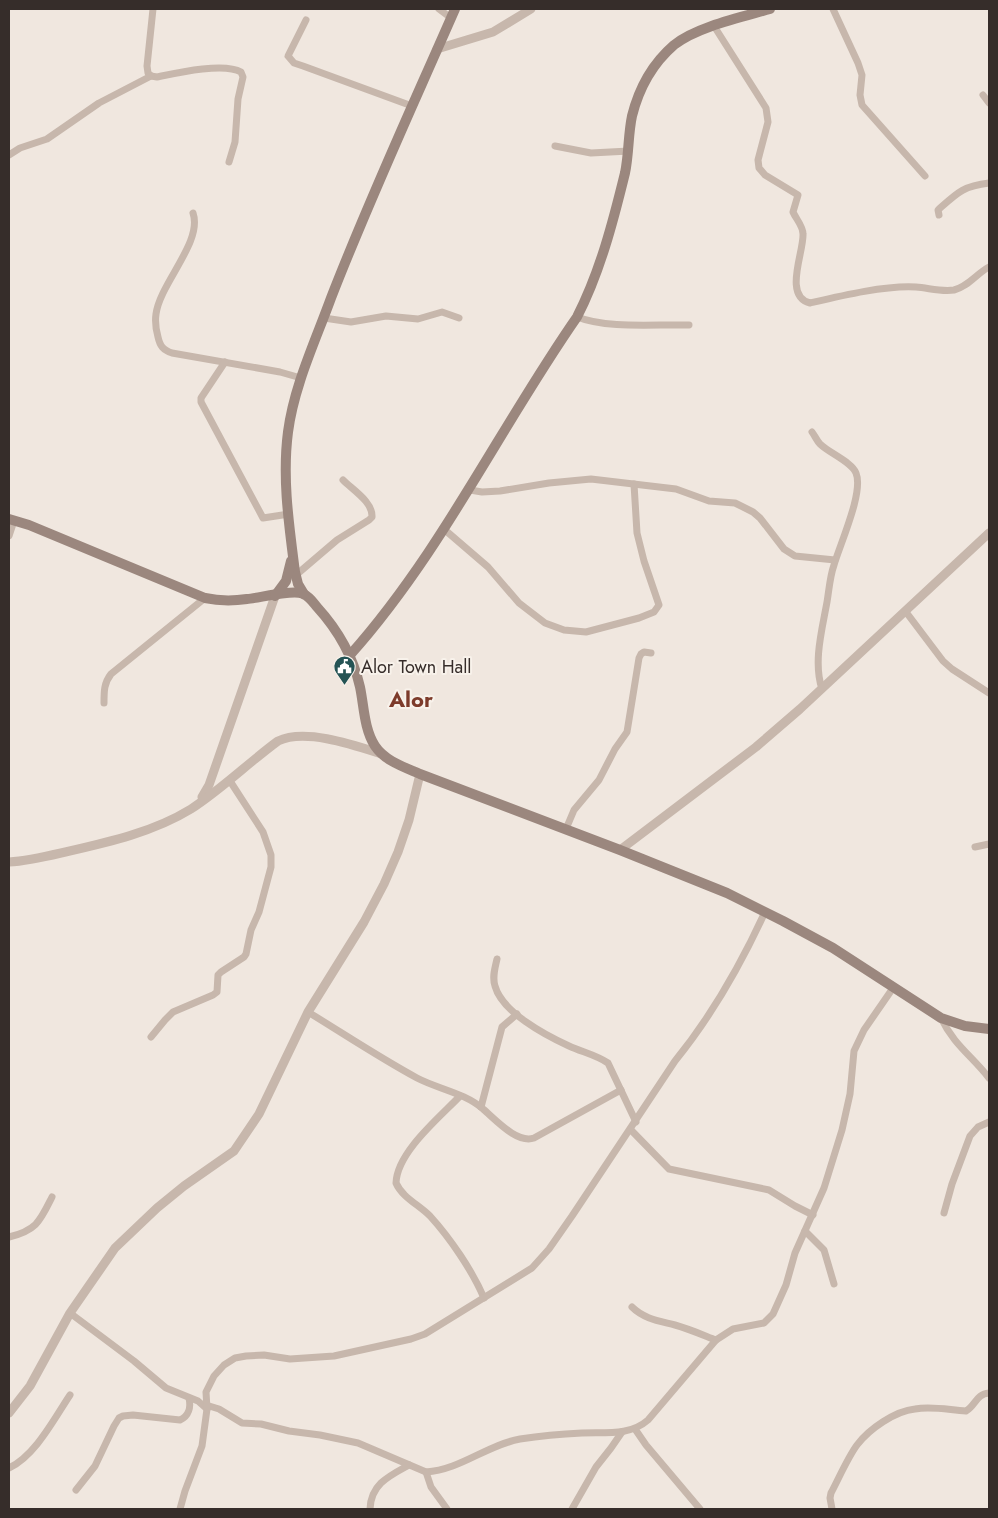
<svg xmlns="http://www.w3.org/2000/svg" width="998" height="1518" viewBox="0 0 998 1518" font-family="Jost,sans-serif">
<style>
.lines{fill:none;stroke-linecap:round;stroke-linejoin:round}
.minor{stroke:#c7b7ac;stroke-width:7}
.tertiary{stroke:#c7b7ac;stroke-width:9}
.secondary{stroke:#9b877e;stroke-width:10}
.labels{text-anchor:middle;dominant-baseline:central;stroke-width:4;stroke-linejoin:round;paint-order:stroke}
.poi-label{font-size:18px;fill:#362d2a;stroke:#f8f2eb;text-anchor:start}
.district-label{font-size:22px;font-weight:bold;fill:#7d3b2b;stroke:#f8f2eb}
</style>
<rect width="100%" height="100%" fill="#f0e7df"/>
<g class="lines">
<g class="minor">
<path d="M153 9 147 66 148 73 151 76 157 77C176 73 224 62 241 72L243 77 238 99 235 142 229 162"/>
<path d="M439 9 451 18"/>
<path d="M833 9 858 63 862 75 860 95 862 105 925 176"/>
<path d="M306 20 288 56 294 63 303 66 412 106"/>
<path d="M714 26 766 108 768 122 758 160 759 168 765 175 798 195 793 212C796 219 803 226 803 234 804 252 783 296 810 303 840 296 886 285 916 287 929 288 941 292 954 290 969 286 976 274 989 267"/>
<path d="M983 95 989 103"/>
<path d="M555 146 591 153 629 151"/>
<path d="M9 155 20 148 47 139 99 103 151 76"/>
<path d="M193 213C203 242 160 283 156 314 155 321 156 330 158 337 160 346 163 350 172 353L280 372 301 378"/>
<path d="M939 215 938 210C957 193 963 186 989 183"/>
<path d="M577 317C608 329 655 324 689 325"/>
<path d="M324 318 351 322 386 316 418 319 442 312 459 318"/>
<path d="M225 362 201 398V402L263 518 289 514"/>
<path d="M812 432C815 436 817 441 820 444 829 453 852 462 856 473 864 492 840 544 834 565 830 576 829 590 827 602 822 630 813 662 822 689"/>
<path d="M470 490 482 492 500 491 549 483 591 479 676 489 709 501 735 503 753 512 760 518 784 549 795 556 835 560"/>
<path d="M445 530 488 567 519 603 545 623 564 630 586 632 639 618 654 612 659 605 644 561 637 533 634 484"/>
<path d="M9 536 14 521"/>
<path d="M296 575 337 540 369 520 372 517C373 502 353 490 343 480"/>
<path d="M906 612 943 661 952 669 989 693"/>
<path d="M104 703C104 691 104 683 111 674L205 598"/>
<path d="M566 829 574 810 599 780 615 749 627 732 639 658 641 654 644 652 651 653"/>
<path d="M975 847 989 844"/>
<path d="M497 959C495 968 492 977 495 986 502 1012 545 1035 569 1046 582 1052 596 1055 608 1063L636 1122"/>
<path d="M308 1012C344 1034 380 1058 417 1078 438 1089 465 1093 483 1109 495 1119 517 1144 534 1138L621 1090"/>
<path d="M941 1018C954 1045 972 1056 989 1078"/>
<path d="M151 1037 165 1020 173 1012 213 995 217 992 218 975 221 972 244 957 246 954 251 930 259 912 271 867V855L263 832 230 781"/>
<path d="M460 1096C440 1117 397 1152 396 1183 402 1197 419 1205 430 1216 450 1238 472 1270 484 1298"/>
<path d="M481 1107 502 1027 517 1014"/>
<path d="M631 1130 669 1169 769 1190 795 1206 813 1215"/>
<path d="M944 1213 952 1184 970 1136 978 1127 989 1122"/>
<path d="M805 1231 824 1250 834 1284"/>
<path d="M9 1237C37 1230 40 1221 52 1197"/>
<path d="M632 1307C644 1319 660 1321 675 1325 689 1329 703 1335 716 1340"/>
<path d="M70 1313 134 1361 166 1388 198 1401 207 1409"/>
<path d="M206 1405 219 1409 242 1423 261 1424 289 1431 320 1435 358 1443 426 1472C460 1470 487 1445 520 1439 540 1436 562 1434 582 1433 605 1432 630 1436 648 1420L716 1340 733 1329 764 1323 773 1314 786 1285 795 1253 824 1188 842 1130 850 1094 854 1051 864 1030 893 988"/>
<path d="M635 1429 646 1445 700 1509"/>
<path d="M9 1468C35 1456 54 1419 70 1395"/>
<path d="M426 1472 431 1487 447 1509"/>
<path d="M76 1490 95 1466 114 1426 119 1418 123 1416 133 1415 180 1420C189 1416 191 1407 189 1398"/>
<path d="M180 1509 185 1491 202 1446 207 1409 206 1392 214 1376 224 1365 235 1358 246 1356 264 1355 290 1359 334 1356 411 1339 425 1334 532 1268 549 1249 572 1216 675 1061C710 1018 742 962 765 912"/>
<path d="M370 1509C371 1484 389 1476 409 1465"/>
<path d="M572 1509 596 1467 611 1448 622 1432"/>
<path d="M832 1509 830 1498 831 1493C838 1480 848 1457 857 1445 869 1429 895 1411 915 1409 932 1406 949 1410 966 1411 976 1405 976 1394 989 1393"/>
</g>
<g class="tertiary">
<path d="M437 49 493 32 531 9"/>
<path d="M202 797 209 785 275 596"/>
<path d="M620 850 756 747 800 709 989 533"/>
<path d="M9 862C27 861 44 857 61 853 105 843 152 833 191 809 222 789 248 763 278 741 305 728 354 745 382 754"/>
<path d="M9 1413 30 1386 70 1313 115 1248 157 1208 184 1186 234 1151 259 1114 308 1012 364 922 384 884 398 852 409 820 420 774"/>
</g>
<g class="secondary">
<path d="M9 519 29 525 205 598C219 601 233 601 247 599 259 598 294 589 303 594 309 596 313 602 317 607 338 630 353 656 360 687 364 706 364 729 375 746 385 761 404 767 420 774L620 850 727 893 783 921 833 948 941 1018 965 1026 989 1029"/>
<path d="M304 594 298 584 295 572C289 525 282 478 288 432 294 386 315 342 331 298 369 200 413 105 455 9"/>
<path d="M275 596 286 581 291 561"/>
<path d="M350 655C441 553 499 429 577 317 600 272 613 222 625 173 629 154 628 135 632 116 639 88 652 64 674 45 696 27 742 17 770 9"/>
</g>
</g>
<defs>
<symbol id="civic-pin" viewBox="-11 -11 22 30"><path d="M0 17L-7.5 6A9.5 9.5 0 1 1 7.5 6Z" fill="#245354" stroke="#f8f2eb"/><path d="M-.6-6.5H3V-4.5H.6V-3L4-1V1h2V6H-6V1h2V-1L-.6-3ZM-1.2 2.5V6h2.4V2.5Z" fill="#fff"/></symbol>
</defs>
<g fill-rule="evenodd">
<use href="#civic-pin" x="332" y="654" width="25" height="34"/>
</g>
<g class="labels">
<g class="poi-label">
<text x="361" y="667">Alor Town Hall</text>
</g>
<g class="district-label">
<text x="411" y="699">Alor</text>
</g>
</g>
<rect width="998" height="1518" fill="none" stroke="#362d2a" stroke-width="20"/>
</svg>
